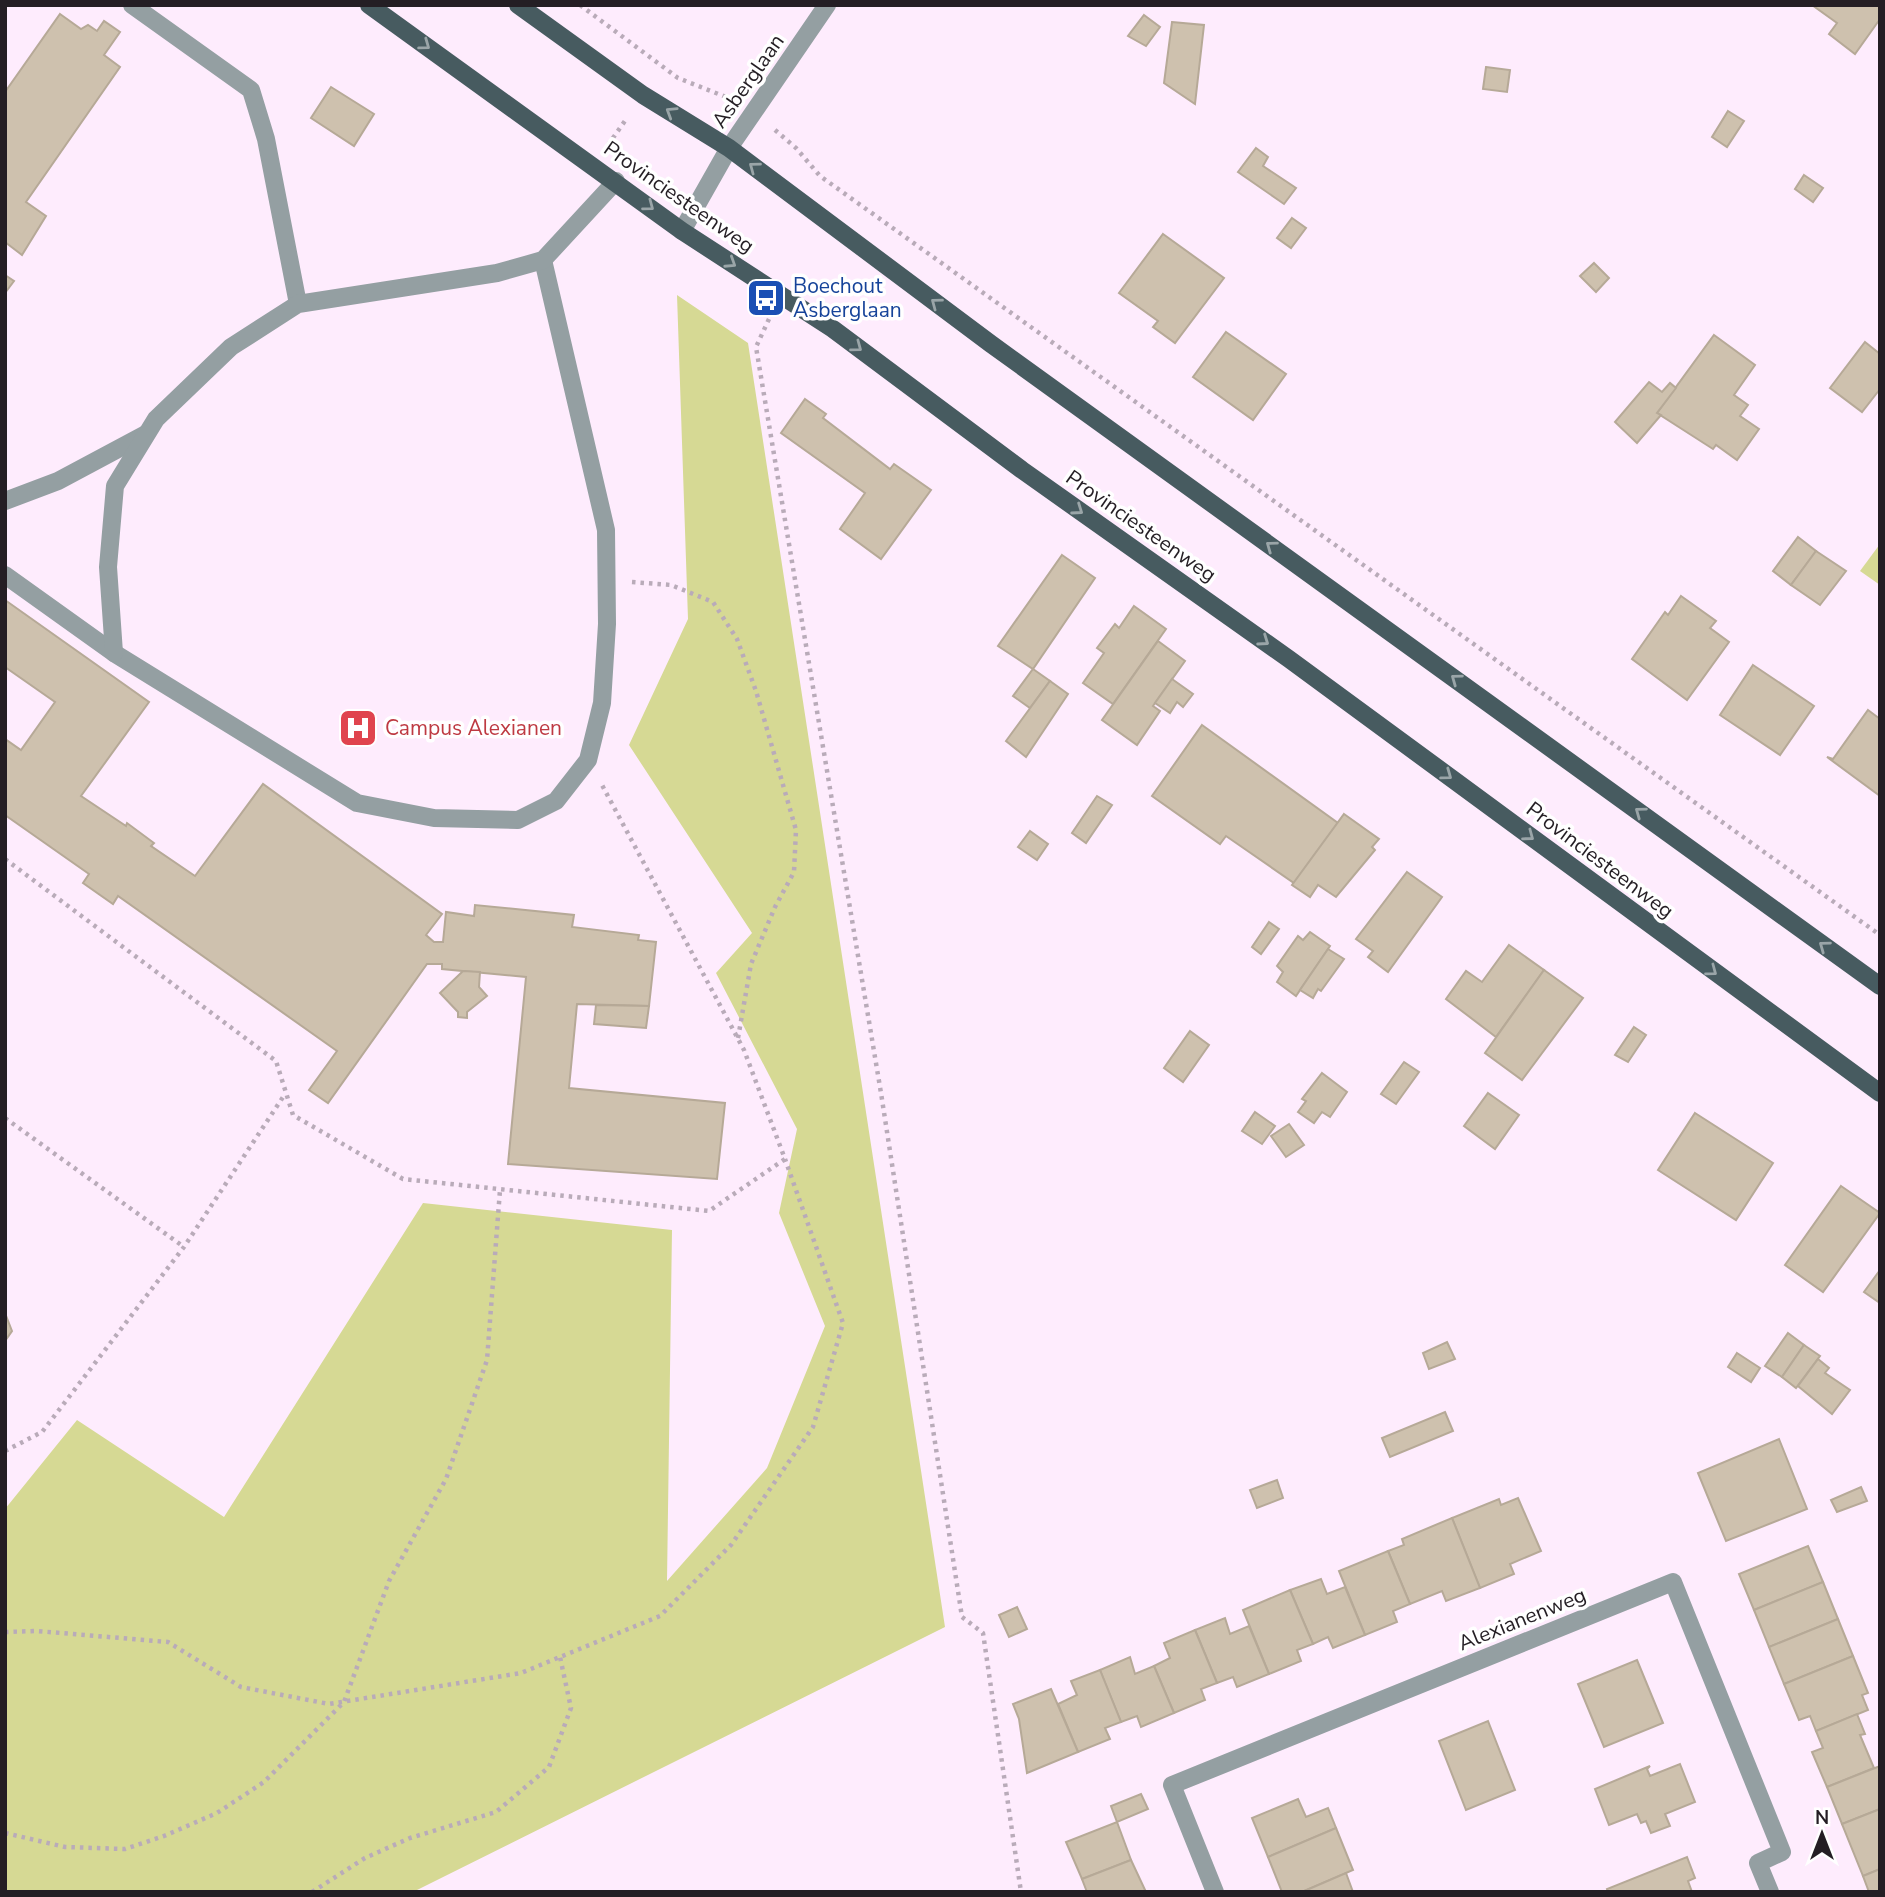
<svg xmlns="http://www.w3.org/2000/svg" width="1885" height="1897" viewBox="0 0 1885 1897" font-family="'Nunito Sans',sans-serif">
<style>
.green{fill:#d6d994}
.building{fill:#cec1ae;stroke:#b6a997;stroke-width:2}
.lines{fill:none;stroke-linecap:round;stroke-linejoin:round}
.path{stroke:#b9abb9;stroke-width:4.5;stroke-dasharray:3.5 5;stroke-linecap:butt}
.minor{stroke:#949fa2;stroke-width:18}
.major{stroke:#475b60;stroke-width:18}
.oneway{stroke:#9aa5a8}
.labels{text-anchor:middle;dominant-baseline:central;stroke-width:7;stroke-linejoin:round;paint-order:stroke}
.street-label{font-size:21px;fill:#241e24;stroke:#fff}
.transit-label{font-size:21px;fill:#164399;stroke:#fff;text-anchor:start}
.health-label{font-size:21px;fill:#be3a42;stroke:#fff;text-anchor:start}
</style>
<rect width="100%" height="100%" fill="#feecfd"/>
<g class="green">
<path d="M677 295 748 343 945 1627 413 1892H5V1509L77 1420 224 1517 423 1203 672 1230 667 1581 767 1468 825 1326 779 1213 797 1129 716 973 752 933 629 745 688 619Z"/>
<path d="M1880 544V585L1860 571Z"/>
</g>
<g class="building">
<path d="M1812 5H1880V19L1855 54 1829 34 1837 23Z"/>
<path d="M60 14 81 29 88 25 97 31 104 21 120 32 104 55 120 67 26 202 46 216 22 255 5 242V92Z"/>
<path d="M1144 15 1160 27 1146 46 1128 36Z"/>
<path d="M1172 22 1204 25 1195 104 1164 83Z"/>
<path d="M1486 67 1510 70 1507 92 1483 89Z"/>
<path d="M331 87 374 114 354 146 311 118Z"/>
<path d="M1728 111 1744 121 1727 147 1712 137Z"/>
<path d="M1256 148 1268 157 1263 166 1296 188 1284 204 1238 172Z"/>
<path d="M1804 175 1823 188 1813 202 1795 189Z"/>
<path d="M1292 218 1306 228 1291 248 1277 238Z"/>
<path d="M1163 234 1224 278 1175 343 1153 327 1158 321 1119 293Z"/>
<path d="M1594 263 1609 278 1596 292 1580 276Z"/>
<path d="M5 275 14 281 5 293Z"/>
<path d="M1226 332 1286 374 1253 420 1193 377Z"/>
<path d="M1714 335 1755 365 1734 395 1748 405 1740 416 1759 429 1737 460 1716 445 1713 449 1657 413Z"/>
<path d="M1865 342 1880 354V389L1862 412 1830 388Z"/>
<path d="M1649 382 1662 392 1670 383 1676 388 1657 413 1661 415 1637 443 1615 422Z"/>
<path d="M805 399 826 414 823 418 890 469 894 464 931 490 881 559 840 529 865 493 781 433Z"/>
<path d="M1798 537 1816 551 1791 585 1773 571Z"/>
<path d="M1816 551 1846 571 1820 605 1791 585Z"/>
<path d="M1062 555 1095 578 1033 669 998 646Z"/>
<path d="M1681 596 1716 621 1710 628 1729 642 1687 700 1632 659 1665 612 1668 615Z"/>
<path d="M5 600 149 702 81 796 126 826 127 823 154 843 151 846 195 876 263 784 442 914 426 935 434 942H443L446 912 474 916 475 905 574 915 572 927 639 935 638 940 656 942 649 1006 577 1004 569 1088 725 1103 717 1179 508 1164 526 977 442 969V964H427L328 1103 309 1090 337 1051 118 896 113 904 83 883 89 874 5 815V739L21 750 55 702 5 667Z"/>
<path d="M1134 606 1166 629 1113 704 1083 683 1104 653 1097 648 1115 624 1119 628Z"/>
<path d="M1158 641 1185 661 1153 706 1160 711 1137 745 1102 720Z"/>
<path d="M1753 665 1814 706 1780 755 1720 715Z"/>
<path d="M1033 669 1050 681 1030 708 1013 696Z"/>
<path d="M1172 679 1193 694 1183 707 1177 702 1170 713 1155 703Z"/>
<path d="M1050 681 1068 694 1026 757 1006 741Z"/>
<path d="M1868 710 1880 719V796L1827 757 1833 759Z"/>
<path d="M1202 725 1338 823 1294 883 1226 836 1220 844 1152 796Z"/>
<path d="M1097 796 1112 805 1086 843 1072 833Z"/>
<path d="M1344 814 1379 839 1372 847 1375 850 1336 897 1318 885 1310 897 1292 885Z"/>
<path d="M1030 831 1048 844 1037 860 1018 847Z"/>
<path d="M1407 872 1442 897 1388 972 1368 957 1373 951 1356 939Z"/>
<path d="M1269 922 1279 929 1261 954 1252 947Z"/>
<path d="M1310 932 1330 946 1296 996 1277 982 1283 972 1277 966 1298 936 1303 940Z"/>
<path d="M1509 945 1544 970 1496 1037 1446 999 1466 971 1482 982Z"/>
<path d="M1328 949 1344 959 1321 991 1318 989 1313 998 1300 990Z"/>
<path d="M1544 970 1583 998 1522 1080 1485 1053Z"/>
<path d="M463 971 480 972 479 987 487 996 467 1012V1018L458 1017V1012L440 993Z"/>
<path d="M596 1005 649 1006 646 1028 594 1024Z"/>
<path d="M1634 1027 1646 1035 1628 1062 1615 1055Z"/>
<path d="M1190 1031 1209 1045 1183 1082 1164 1068Z"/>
<path d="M1404 1062 1419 1072 1396 1104 1381 1094Z"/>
<path d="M1322 1073 1347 1092 1330 1117 1322 1112 1314 1123 1298 1112 1306 1101 1302 1099Z"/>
<path d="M1488 1093 1519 1115 1495 1149 1464 1126Z"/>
<path d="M1255 1112 1275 1126 1262 1144 1242 1131Z"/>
<path d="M1695 1113 1773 1163 1736 1220 1658 1170Z"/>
<path d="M1289 1124 1304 1145 1286 1157 1271 1136Z"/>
<path d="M1841 1186 1880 1213 1823 1292 1785 1265Z"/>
<path d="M1880 1270V1303L1864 1292Z"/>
<path d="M5 1313 12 1331 5 1341Z"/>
<path d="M1788 1333 1804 1345 1782 1377 1765 1366Z"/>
<path d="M1447 1342 1455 1359 1429 1369 1423 1353Z"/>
<path d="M1804 1345 1820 1356 1796 1388 1782 1377Z"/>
<path d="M1737 1353 1760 1368 1751 1382 1728 1367Z"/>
<path d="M1818 1359 1829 1368 1825 1373 1850 1390 1832 1414 1798 1386Z"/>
<path d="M1445 1412 1453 1431 1390 1457 1382 1438Z"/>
<path d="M1779 1439 1807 1509 1726 1541 1698 1473Z"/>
<path d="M1277 1480 1283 1498 1257 1508 1250 1490Z"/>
<path d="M1861 1487 1867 1501 1837 1512 1831 1500Z"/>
<path d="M1518 1498 1541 1551 1510 1564 1514 1574 1480 1588 1452 1518 1499 1499 1501 1505Z"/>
<path d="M1452 1518 1480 1588 1446 1601 1442 1591 1410 1604 1388 1551 1404 1545 1402 1539Z"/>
<path d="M1808 1546 1823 1582 1754 1610 1739 1574Z"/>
<path d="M1388 1551 1410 1604 1393 1611 1397 1622 1365 1635 1339 1571Z"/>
<path d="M1321 1579 1327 1594 1345 1587 1365 1635 1333 1648 1328 1637 1313 1644 1290 1590Z"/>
<path d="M1823 1582 1838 1619 1769 1647 1754 1610Z"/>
<path d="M1290 1590 1313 1644 1297 1650 1301 1661 1269 1674 1243 1610Z"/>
<path d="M1017 1607 1027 1629 1009 1637 999 1615Z"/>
<path d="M1225 1618 1230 1634 1249 1626 1269 1674 1237 1687 1233 1677 1217 1683 1195 1630Z"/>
<path d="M1838 1619 1853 1656 1784 1684 1769 1647Z"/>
<path d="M1195 1630 1217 1683 1201 1689 1205 1700 1174 1713 1154 1666 1170 1658 1164 1643Z"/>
<path d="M1853 1656 1868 1693 1862 1695 1868 1710 1816 1731 1810 1716 1799 1720 1784 1684Z"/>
<path d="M1130 1657 1135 1674 1154 1666 1174 1713 1141 1727 1137 1716 1121 1722 1100 1670Z"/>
<path d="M1637 1660 1663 1723 1604 1747 1578 1684Z"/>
<path d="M1100 1670 1121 1722 1105 1728 1110 1739 1078 1752 1058 1704 1077 1695 1071 1681Z"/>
<path d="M1051 1689 1078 1752 1027 1773 1019 1719 1013 1704Z"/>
<path d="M1857 1714 1865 1734 1860 1735 1874 1768 1827 1787 1812 1752 1823 1748 1816 1731Z"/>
<path d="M1488 1721 1515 1790 1466 1810 1439 1741Z"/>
<path d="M1680 1764 1695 1802 1665 1814 1670 1826 1651 1833 1646 1821 1641 1823 1637 1814 1609 1825 1595 1789 1650 1766 1647 1769 1650 1776Z"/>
<path d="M1880 1766V1809L1842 1824 1827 1787Z"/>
<path d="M1141 1794 1148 1809 1117 1822 1111 1806Z"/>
<path d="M1298 1799 1306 1817 1328 1808 1336 1828 1268 1857 1252 1818Z"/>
<path d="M1880 1809V1869L1863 1876 1842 1824Z"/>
<path d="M1117 1822 1131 1860 1082 1879 1066 1842Z"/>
<path d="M1336 1828 1353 1870 1302 1892H1282L1268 1857Z"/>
<path d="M1687 1857 1695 1878 1688 1881 1692 1892H1608L1607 1889Z"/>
<path d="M1131 1860 1146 1892H1087L1082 1879Z"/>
<path d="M1880 1869V1892H1869L1863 1876Z"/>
<path d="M1346 1873 1353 1892H1302Z"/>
</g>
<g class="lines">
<g class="path">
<path d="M580 5 678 78 731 99"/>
<path d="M775 130 796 148 820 176 1880 935"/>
<path d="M608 145 627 118"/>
<path d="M769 319 756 347 881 1093 962 1617 983 1633 1021 1892"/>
<path d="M632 582 671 585 713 602 737 639 756 691 796 830 794 872 775 907 751 964 738 1038"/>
<path d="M5 859 276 1061 293 1115 403 1179 709 1211 785 1159 744 1050 602 785"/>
<path d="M5 1118 184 1247"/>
<path d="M5 1451 42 1432 184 1247 285 1094"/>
<path d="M5 1632 37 1631 168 1642 241 1687 329 1704 521 1673 660 1616 731 1545 813 1427 843 1323 785 1159"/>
<path d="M5 1833 65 1847 125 1849 164 1836 217 1813 264 1782 344 1702 389 1581 446 1479 487 1360 500 1190"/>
<path d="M312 1892 365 1858 410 1838 496 1812 549 1767 571 1708 560 1657"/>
</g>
<g class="minor">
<path d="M132 5 251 90 266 139 298 304"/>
<path d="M682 231 729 148 827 5"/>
<path d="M5 501 58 481 146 434"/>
<path d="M5 575 114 653 357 803 434 818 518 820 556 801 588 760 602 703 607 624 606 530 543 260"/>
<path d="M114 653 108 567 115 486 156 419 231 347 298 304 497 273 543 260 616 181"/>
<path d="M1215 1892 1172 1785 1673 1582 1782 1852 1758 1863 1770 1892"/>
</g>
<g class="major">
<path d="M369 5 682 231 833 329 1022 470 1289 659 1880 1093"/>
<path d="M518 5 643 95 729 148 991 344 1880 986"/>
</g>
</g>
<defs><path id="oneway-chevron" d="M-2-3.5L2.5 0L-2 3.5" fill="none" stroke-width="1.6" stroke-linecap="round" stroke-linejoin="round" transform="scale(1.75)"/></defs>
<g class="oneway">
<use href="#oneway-chevron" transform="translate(425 45) rotate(36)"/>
<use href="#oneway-chevron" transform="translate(671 112) rotate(-148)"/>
<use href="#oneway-chevron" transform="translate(754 167) rotate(-143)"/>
<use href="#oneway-chevron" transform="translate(649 206) rotate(37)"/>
<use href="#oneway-chevron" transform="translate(731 263) rotate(33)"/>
<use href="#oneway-chevron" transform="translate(936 303) rotate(-143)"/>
<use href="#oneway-chevron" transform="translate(857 347) rotate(37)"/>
<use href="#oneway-chevron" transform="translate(1078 510) rotate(35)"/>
<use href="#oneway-chevron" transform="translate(1271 546) rotate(-144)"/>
<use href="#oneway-chevron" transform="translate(1264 641) rotate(35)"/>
<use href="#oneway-chevron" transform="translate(1456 679) rotate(-144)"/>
<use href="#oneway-chevron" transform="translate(1447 775) rotate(36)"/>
<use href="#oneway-chevron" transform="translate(1640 812) rotate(-144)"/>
<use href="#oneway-chevron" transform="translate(1529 836) rotate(37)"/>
<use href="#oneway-chevron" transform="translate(1824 946) rotate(-144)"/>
<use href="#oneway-chevron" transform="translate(1712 971) rotate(37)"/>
</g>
<defs>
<symbol id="bus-square" viewBox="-11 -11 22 22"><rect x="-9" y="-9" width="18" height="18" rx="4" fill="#1a4fb4" stroke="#fff"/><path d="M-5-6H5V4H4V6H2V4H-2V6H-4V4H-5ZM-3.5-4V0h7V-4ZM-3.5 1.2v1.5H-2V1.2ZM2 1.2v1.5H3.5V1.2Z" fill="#fff"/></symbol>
<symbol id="hospital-square" viewBox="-11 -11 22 22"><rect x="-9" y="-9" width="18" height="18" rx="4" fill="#e0444e" stroke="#fff"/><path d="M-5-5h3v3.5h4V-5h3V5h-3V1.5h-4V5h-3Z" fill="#fff"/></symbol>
</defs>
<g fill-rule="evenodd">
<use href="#bus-square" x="744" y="276" width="44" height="44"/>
<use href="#hospital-square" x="336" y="706" width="44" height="44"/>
</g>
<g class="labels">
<g class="street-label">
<text transform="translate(748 81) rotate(-55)">Asberglaan</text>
<text transform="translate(679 197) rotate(35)">Provinciesteenweg</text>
<text transform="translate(1141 526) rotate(35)">Provinciesteenweg</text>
<text transform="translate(1600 860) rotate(37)">Provinciesteenweg</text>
<text transform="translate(1522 1619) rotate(-22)">Alexianenweg</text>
</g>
<g class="transit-label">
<text x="793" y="286">Boechout<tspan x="793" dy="24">Asberglaan</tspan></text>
</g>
<g class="health-label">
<text x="385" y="728">Campus Alexianen</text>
</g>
</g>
<rect width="1885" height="1897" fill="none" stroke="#241e24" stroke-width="14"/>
<g transform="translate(1822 1834)" stroke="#ffffff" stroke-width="5" paint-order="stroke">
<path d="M0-5L12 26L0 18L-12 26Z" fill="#241e24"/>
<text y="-10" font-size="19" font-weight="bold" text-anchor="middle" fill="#241e24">N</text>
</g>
</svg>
